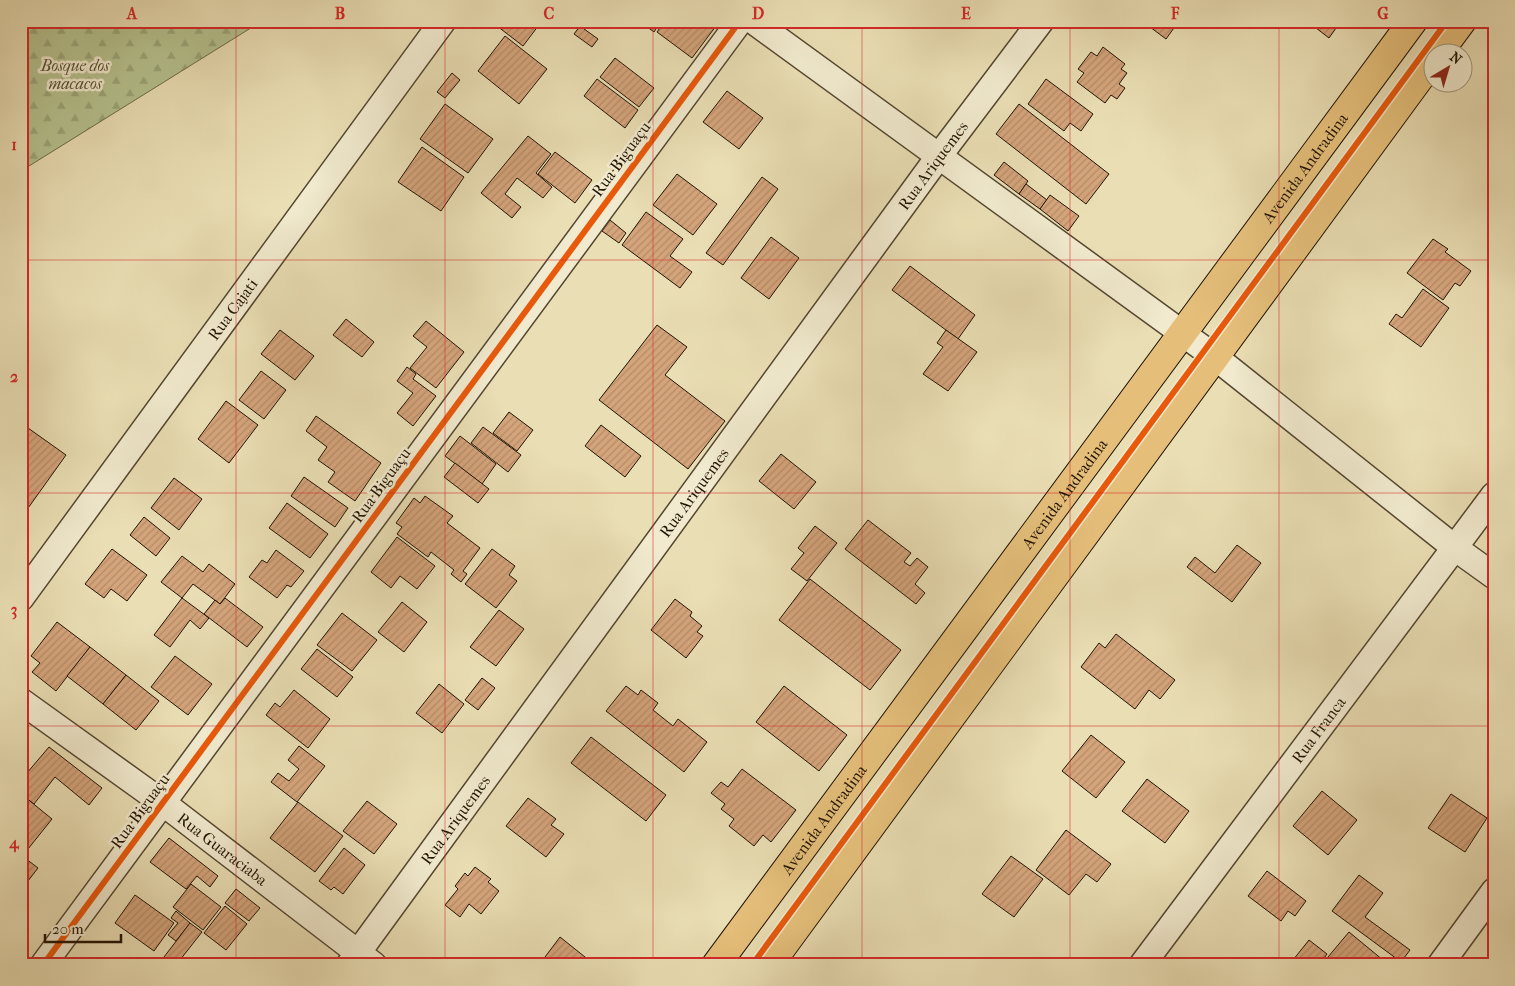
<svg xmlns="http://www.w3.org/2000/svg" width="1515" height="986" viewBox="0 0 1515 986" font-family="'IM FELL French Canon',serif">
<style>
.forest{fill:url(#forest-firs);stroke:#6b6a48}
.building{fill:url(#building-hatch);stroke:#211303}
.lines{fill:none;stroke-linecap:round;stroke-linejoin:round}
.minor-casing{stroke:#53462f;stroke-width:28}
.major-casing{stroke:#211303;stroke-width:30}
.minor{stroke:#f1eace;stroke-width:25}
.major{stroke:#e5bf7a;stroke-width:28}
.cycleway-casing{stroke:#f1eace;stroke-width:9}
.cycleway{stroke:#e8590c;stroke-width:6}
.grid{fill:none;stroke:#d62828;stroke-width:1;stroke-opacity:0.55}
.labels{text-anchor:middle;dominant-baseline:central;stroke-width:5;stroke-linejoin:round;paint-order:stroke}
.park-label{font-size:16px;font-style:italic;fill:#555034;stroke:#f1eace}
.street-label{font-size:16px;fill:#211303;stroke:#f1eace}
.neatline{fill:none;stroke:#d62828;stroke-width:2}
.grid-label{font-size:16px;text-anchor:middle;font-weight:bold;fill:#d62828}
</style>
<defs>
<pattern id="forest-firs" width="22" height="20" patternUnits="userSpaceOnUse" patternTransform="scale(1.25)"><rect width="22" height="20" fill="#b5c18e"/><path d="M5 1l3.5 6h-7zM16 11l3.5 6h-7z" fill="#9ba579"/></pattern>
<pattern id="building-hatch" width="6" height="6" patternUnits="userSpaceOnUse" patternTransform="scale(1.25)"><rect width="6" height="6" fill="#d4a47b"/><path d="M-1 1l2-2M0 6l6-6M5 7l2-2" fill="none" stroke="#b68c69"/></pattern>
</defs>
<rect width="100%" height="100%" fill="#eadeb4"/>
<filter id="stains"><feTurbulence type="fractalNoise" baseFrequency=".004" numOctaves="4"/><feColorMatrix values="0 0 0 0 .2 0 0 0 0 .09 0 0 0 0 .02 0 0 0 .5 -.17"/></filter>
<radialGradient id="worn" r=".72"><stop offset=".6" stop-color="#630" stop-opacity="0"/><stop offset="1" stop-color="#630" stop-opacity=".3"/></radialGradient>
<path class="forest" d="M21 21H262L21 171Z"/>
<g class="building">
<path d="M500 21H542L523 46 497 26Z"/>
<path d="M639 21H661L654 32Z"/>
<path d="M665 21H718L719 22 692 58 657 32Z"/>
<path d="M1142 21H1179L1166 39Z"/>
<path d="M1307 21H1341L1329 38Z"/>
<path d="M580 26 598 39 592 47 574 34Z"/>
<path d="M505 36 547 69 519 104 478 71Z"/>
<path d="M1103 47 1125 64 1121 69 1127 73 1119 84 1125 88 1117 99 1111 95 1105 103 1077 82 1084 73 1078 69 1091 52 1097 56Z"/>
<path d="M615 58 654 88 639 107 600 77Z"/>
<path d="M452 73 460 80 445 98 437 92Z"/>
<path d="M597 79 638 110 625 128 584 96Z"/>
<path d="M1046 79 1093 114 1081 131 1070 123 1064 131 1028 104Z"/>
<path d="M727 91 763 118 739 149 703 122Z"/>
<path d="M445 104 493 139 468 173 420 139Z"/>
<path d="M1019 104 1109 174 1086 204 996 134Z"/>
<path d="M528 136 551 154 536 173 552 187 543 198 517 178 505 194 521 207 512 218 481 193Z"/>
<path d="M422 147 464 177 441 211 398 182Z"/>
<path d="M555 152 592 180 575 203 538 174Z"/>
<path d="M1004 162 1028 181 1019 194 994 175Z"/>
<path d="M677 174 717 204 693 235 653 205Z"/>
<path d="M762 177 778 189 723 265 706 253Z"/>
<path d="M1026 184 1047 200 1040 209 1019 194Z"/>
<path d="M1050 195 1079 216 1068 231 1040 209Z"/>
<path d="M646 212 683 239 670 256 692 272 680 288 622 245Z"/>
<path d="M610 220 626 233 619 243 602 231Z"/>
<path d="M771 237 799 258 769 299 741 278Z"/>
<path d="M1433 239 1448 249 1445 252 1471 271 1460 286 1455 283 1443 300 1407 273Z"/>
<path d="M910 266 975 315 958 339 892 290Z"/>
<path d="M1423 289 1449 308 1421 347 1389 324 1396 314 1402 318Z"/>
<path d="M346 319 374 342 362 357 333 335Z"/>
<path d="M426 321 464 352 436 388 410 368 427 347 413 336Z"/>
<path d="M657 325 687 347 665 375 725 421 688 469 599 400Z"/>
<path d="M280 330 314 356 295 380 261 354Z"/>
<path d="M946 330 977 352 948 391 923 374 943 347 937 343Z"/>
<path d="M407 367 416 374 413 379 436 396 413 426 397 413 413 393 397 381Z"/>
<path d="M261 371 286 390 264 419 239 400Z"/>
<path d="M226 401 258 425 229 463 198 439Z"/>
<path d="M509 412 533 430 517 451 493 433Z"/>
<path d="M316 416 381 463 355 501 328 482 335 472 318 460 327 447 306 431Z"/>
<path d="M21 423 66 455 21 518Z"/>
<path d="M601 425 641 456 625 477 585 446Z"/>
<path d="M483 427 521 455 508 472 471 443Z"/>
<path d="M460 436 496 464 482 484 445 456Z"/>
<path d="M781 454 816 482 794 509 759 481Z"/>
<path d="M455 463 489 489 478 503 444 477Z"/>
<path d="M304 477 348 508 335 527 291 496Z"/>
<path d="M174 478 202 499 179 530 151 508Z"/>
<path d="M425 496 453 516 447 523 480 548 463 571 467 574 461 582 451 574 454 570 431 552 428 557 397 534 402 527 396 523 414 498 420 503Z"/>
<path d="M287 503 328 534 310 558 269 528Z"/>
<path d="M144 517 170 538 156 556 130 535Z"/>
<path d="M868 520 911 553 904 562 910 566 917 558 928 567 915 584 925 593 916 604 845 549Z"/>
<path d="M815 526 837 543 807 581 791 569 804 553 798 548Z"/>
<path d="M397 537 435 566 417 589 400 576 391 588 371 572Z"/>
<path d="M1237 545 1261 563 1232 602 1187 567 1195 557 1215 573Z"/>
<path d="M112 549 147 575 127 601 111 589 104 598 85 584Z"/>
<path d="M492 549 515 566 509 575 517 581 496 608 465 584Z"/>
<path d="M276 550 304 571 291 587 287 585 277 598 249 577 262 560 267 563Z"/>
<path d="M182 556 203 572 209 564 235 584 220 604 193 584 182 598 161 582Z"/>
<path d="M810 579 901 650 870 690 779 620Z"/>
<path d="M182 598 209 618 200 629 190 620 170 647 154 635Z"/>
<path d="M225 598 263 627 247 647 204 614 215 600 220 604Z"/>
<path d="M675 599 692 612 690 616 702 626 697 632 703 636 686 658 651 630Z"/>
<path d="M402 602 427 622 404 652 378 632Z"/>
<path d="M499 610 524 629 496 666 470 647Z"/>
<path d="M342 613 377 640 352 671 317 645Z"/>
<path d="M57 622 90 647 56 691 32 672 40 663 31 656Z"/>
<path d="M1116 634 1175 680 1160 699 1149 690 1135 709 1081 667 1099 643 1105 648Z"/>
<path d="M90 647 126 675 103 704 67 676Z"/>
<path d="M317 649 353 677 337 697 301 669Z"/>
<path d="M175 656 212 684 188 715 151 687Z"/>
<path d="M126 675 159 701 136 730 103 704Z"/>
<path d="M482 678 495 688 478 710 465 700Z"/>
<path d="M439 684 464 704 442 733 416 713Z"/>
<path d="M626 686 638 695 641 690 658 703 653 710 673 726 678 719 707 742 684 772 606 711Z"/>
<path d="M784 686 847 735 819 771 756 722Z"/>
<path d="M294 690 330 719 308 748 266 715 275 703 280 707Z"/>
<path d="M1091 735 1125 762 1096 798 1062 771Z"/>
<path d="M591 737 666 795 646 821 571 763Z"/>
<path d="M299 746 325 766 297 802 271 782 278 773 289 781 299 769 288 760Z"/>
<path d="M49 747 102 788 89 805 55 777 34 804 21 794V780Z"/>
<path d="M742 769 796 810 771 842 763 835 754 846 729 826 734 819 721 809 725 804 711 793 721 782 728 787Z"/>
<path d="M1147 779 1189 811 1165 843 1122 811Z"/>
<path d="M1322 791 1357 820 1328 855 1293 826Z"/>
<path d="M1451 794 1487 818 1465 852 1428 828Z"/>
<path d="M25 797 52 819 24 854 21 852V802Z"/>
<path d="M528 798 556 819 551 825 564 834 546 857 506 826Z"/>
<path d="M367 801 397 824 374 854 343 831Z"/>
<path d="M298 802 343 836 315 872 270 838Z"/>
<path d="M1066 830 1111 864 1097 882 1086 874 1069 895 1036 870Z"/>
<path d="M169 838 218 876 210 887 197 876 186 889 150 862Z"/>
<path d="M344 848 365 865 343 894 334 887 331 890 319 881Z"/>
<path d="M21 855 38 868 21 890Z"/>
<path d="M1011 856 1043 879 1014 917 982 894Z"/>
<path d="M475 867 491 879 488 882 499 891 481 914 469 904 460 917 445 905 458 889 455 886 465 873 468 876Z"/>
<path d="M1267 871 1306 901 1295 916 1288 911 1281 921 1248 896Z"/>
<path d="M1359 875 1383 893 1365 917 1410 950 1401 962 1332 911Z"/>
<path d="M191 884 221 907 203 930 173 907Z"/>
<path d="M236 889 260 908 249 921 225 903Z"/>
<path d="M135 895 174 923 154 951 115 923Z"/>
<path d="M225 906 247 924 226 950 204 933Z"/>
<path d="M176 911 190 923 176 941 168 935 178 923 171 918Z"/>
<path d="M190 923 202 932 176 965H174L164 957Z"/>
<path d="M1349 932 1389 965H1338L1328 957Z"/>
<path d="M560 937 595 965H539Z"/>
<path d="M1309 940 1327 954 1319 965H1289Z"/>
</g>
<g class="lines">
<defs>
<g id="minor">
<path d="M753 21 1215 357 1455 548 1494 576"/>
<path id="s1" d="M21 598 443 21"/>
<path id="s2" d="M21 701 163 803 374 965"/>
<path d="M43 965 740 21"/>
<path id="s3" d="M349 965 939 156 1041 21"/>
<path id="s4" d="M1142 965 1494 495"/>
<path d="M1440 965 1494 891"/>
</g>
<g id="major">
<path d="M1439 52 1462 21"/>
<path id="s5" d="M716 965 1413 21"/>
<path d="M769 965 1432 61"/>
</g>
</defs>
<use href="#minor" class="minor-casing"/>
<use href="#major" class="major-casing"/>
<use href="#minor" class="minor"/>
<use href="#major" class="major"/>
<defs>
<g id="cycleway">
<path d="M43 965 740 21"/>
<path d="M752 965 1447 21"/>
</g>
</defs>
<use href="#cycleway" class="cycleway-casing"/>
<use href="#cycleway" class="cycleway"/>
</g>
<path class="grid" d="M236 21V965M445 21V965M653 21V965M862 21V965M1070 21V965M1279 21V965M21 260H1494M21 493H1494M21 726H1494"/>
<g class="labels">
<g class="park-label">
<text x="75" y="65">Bosque dos<tspan x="75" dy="18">macacos</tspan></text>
</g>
<g class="street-label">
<text transform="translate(621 159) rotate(-54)">Rua Biguaçu</text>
<text stroke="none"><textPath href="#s3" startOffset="990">Rua Ariquemes</textPath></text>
<text stroke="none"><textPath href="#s5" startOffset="991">Avenida Andradina</textPath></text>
<text stroke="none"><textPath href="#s1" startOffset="358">Rua Cajati</textPath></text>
<text transform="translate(381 485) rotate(-54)">Rua Biguaçu</text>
<text stroke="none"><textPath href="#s3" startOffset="585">Rua Ariquemes</textPath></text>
<text stroke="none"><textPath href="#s5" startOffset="586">Avenida Andradina</textPath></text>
<text stroke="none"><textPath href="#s4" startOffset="294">Rua Franca</textPath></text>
<text transform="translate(140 811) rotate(-54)">Rua Biguaçu</text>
<text stroke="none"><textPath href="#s3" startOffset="180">Rua Ariquemes</textPath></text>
<text stroke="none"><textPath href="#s5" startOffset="181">Avenida Andradina</textPath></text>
<text stroke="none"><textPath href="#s2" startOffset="250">Rua Guaraciaba</textPath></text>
</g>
</g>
<rect width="1515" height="986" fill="none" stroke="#eadeb4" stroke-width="55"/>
<g transform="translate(1448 68) rotate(38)"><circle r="24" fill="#f1eace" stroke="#9e947d"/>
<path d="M0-4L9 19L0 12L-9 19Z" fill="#8f2418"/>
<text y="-8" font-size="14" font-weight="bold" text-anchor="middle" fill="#211303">N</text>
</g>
<path d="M45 934v8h76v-8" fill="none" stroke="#211303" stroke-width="2.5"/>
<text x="52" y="934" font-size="15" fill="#211303" stroke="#f1eace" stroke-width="4" paint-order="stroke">20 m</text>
<rect x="28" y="28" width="1460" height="930" class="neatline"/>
<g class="grid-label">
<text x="132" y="19">A</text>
<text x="340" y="19">B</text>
<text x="549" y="19">C</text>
<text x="758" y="19">D</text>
<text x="966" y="19">E</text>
<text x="1175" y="19">F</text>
<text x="1383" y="19">G</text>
<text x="14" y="150">1</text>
<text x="14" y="382">2</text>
<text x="14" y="615">3</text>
<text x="14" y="848">4</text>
</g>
<rect width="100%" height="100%" filter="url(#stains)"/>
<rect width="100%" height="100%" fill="url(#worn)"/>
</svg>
